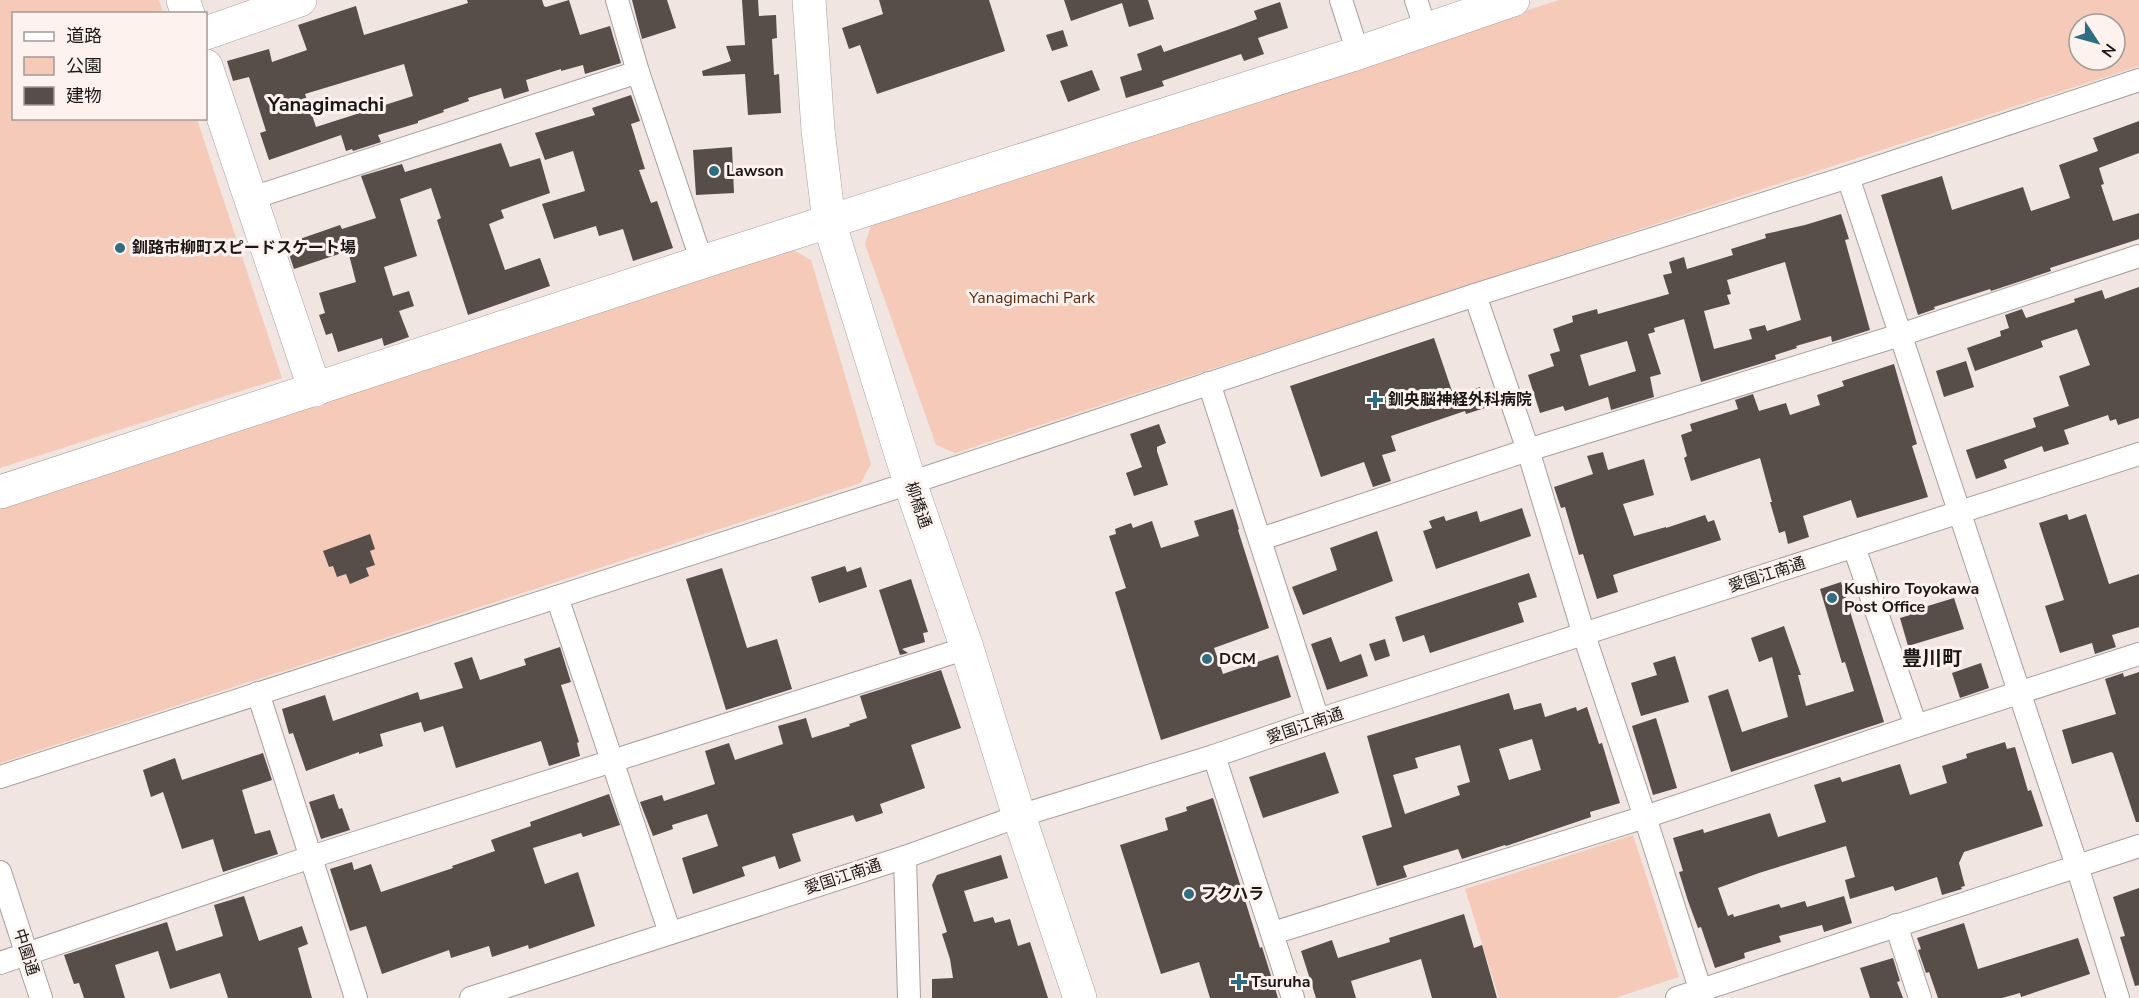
<svg xmlns="http://www.w3.org/2000/svg" width="2139" height="998" viewBox="0 0 2139 998" font-family="'Nunito Sans','Noto Sans JP',sans-serif">
<style>
.green{fill:#f6cab9;fill-rule:evenodd}
.building{fill:#574e4a;fill-rule:evenodd}
.lines{fill:none;stroke-linecap:round;stroke-linejoin:round}
.street-casing{stroke:#a99f9b;stroke-width:24}
.secondary-casing{stroke:#a99f9b;stroke-width:34}
.street{stroke:#fff;stroke-width:22}
.secondary{stroke:#fff;stroke-width:33}
.poi-dot{fill:#2e6d82;stroke:#fdf2ee;stroke-width:2}
.labels{text-anchor:middle;dominant-baseline:central;stroke-width:6;stroke-linejoin:round;paint-order:stroke}
.poi-label{font-size:16px;font-weight:bold;fill:#1b1716;stroke:#fdf2ee;text-anchor:start}
.park-label{font-size:16px;fill:#5b2811;stroke:#fdf2ee}
.street-label{font-size:16px;fill:#1b1716;stroke:#fdf2ee}
.quarter-label{font-size:20px;font-weight:bold;fill:#1b1716;stroke:#fdf2ee}
</style>
<rect width="100%" height="100%" fill="#f0e5e1"/>
<g class="green">
<path d="M0 0H159L163 13 14 14V118L197 119 282 378 0 468Z"/>
<path d="M1559 0H2139V66L955 453 936 445 865 244 873 219ZM2079 24H2115V60H2079Z"/>
<path d="M793 250 811 260 871 464 861 483 0 763V507Z"/>
<path d="M1633 835 1679 977 1615 998H1499L1465 889Z"/>
</g>
<g class="building">
<path d="M467 0H542L544 6 546 7 569 0 580 35 610 26 621 63 585 74 583 65 561 71V69L526 80 529 91 504 99 501 88 468 98 469 101 443 110 444 112 418 121V123L378 135 381 142 353 151 352 149 346 151 341 135 269 160 260 133 266 131 249 77 233 81 227 61 269 49 272 62 307 50 298 25 356 6 364 35 468 3ZM404 64 413 96 316 127 305 94Z"/>
<path d="M632 0H667L676 28 642 39Z"/>
<path d="M742 0H758L759 16 776 15 777 38 772 39 774 75 779 74 781 113 748 115 745 74 703 76 702 71 731 61 726 46 745 45Z"/>
<path d="M879 0H989L1005 51 877 94 860 45 849 49 842 28 883 14Z"/>
<path d="M1064 0H1148L1154 19 1129 27 1122 3 1071 21Z"/>
<path d="M1280 2 1288 28 1258 38 1264 54 1244 61 1241 54 1162 81 1164 86 1126 98 1120 77 1142 70 1137 54 1161 45 1164 52 1233 28 1257 19 1254 11Z"/>
<path d="M1063 30 1068 46 1052 51 1046 35Z"/>
<path d="M1092 70 1100 90 1068 102 1060 81Z"/>
<path d="M631 95 640 121 631 124 645 169 639 170 651 203 657 201 673 248 633 261 623 229 599 236 596 226 554 239 542 204 585 191 573 151 545 160 535 133 595 115 592 108Z"/>
<path d="M2139 121V153L2099 168 2104 184 2101 185 2113 221 2139 213V239L2050 268 2051 271 1991 291 1990 289 1934 307 1935 309 1918 315 1881 195 1942 176 1952 210 2023 187 2031 211 2070 198 2059 165 2098 151 2093 138Z"/>
<path d="M501 143 510 167 540 158 550 193 501 210 504 218 489 224 505 270 540 258 550 286 468 315 437 220 441 218 431 188 400 199 417 256 384 267 393 296 409 291 414 306 399 311 409 337 384 346 382 338 338 352 332 333 326 335 319 315 325 313 319 293 356 282 348 251 294 269 287 248 298 244 297 240 340 225 342 229 376 218 361 176 402 164 405 172Z"/>
<path d="M732 147 734 193 696 195 693 150Z"/>
<path d="M1841 214 1849 239 1845 240 1870 330 1832 342 1831 336 1796 346 1797 348 1775 355 1776 359 1701 382 1684 319 1654 328 1655 332 1648 334 1661 374 1650 377 1654 397 1611 410 1608 397 1565 411 1563 406 1540 413 1528 375 1554 366 1550 354 1560 351 1553 329 1573 322 1572 316 1597 309 1598 314 1669 294 1663 275 1672 273 1669 262 1684 257 1687 269 1733 255 1731 249 1766 238 1765 234 1805 225ZM1785 262 1801 320 1767 331 1765 325 1749 329 1752 339 1714 349 1704 311 1730 304 1727 295 1731 294 1727 280ZM1627 341 1636 371 1589 386 1580 355Z"/>
<path d="M2139 287V418L2118 425 2116 419 2110 421 2108 415 2064 430 2069 444 2044 452 2042 446 2004 460 2007 468 1976 479 1966 450 2036 427 2033 418 2069 406 2059 376 2090 365 2077 329 2041 341 2043 347 1975 371 1967 348 2001 336 2000 331 2009 328 2005 315 2022 309 2026 318 2075 302 2074 299 2102 290 2105 299Z"/>
<path d="M1434 338 1454 397 1480 387 1488 407 1466 414 1465 411 1391 436 1396 451 1382 455 1391 481 1373 487 1364 462 1321 477 1290 386Z"/>
<path d="M1966 361 1974 387 1944 397 1936 371Z"/>
<path d="M1894 364 1917 444 1912 446 1928 497 1857 518 1851 500 1803 516 1809 537 1788 544 1785 531 1779 533 1770 502H1772L1760 458 1691 481 1684 458 1687 456 1681 435 1692 431 1690 424 1738 409 1735 400 1753 394 1759 411 1786 403 1790 415 1820 405 1817 395 1844 386 1842 381Z"/>
<path d="M1159 424 1166 443 1157 447V451L1168 485 1134 496 1126 473 1142 467 1130 434Z"/>
<path d="M1603 452 1608 470 1644 459 1654 495 1623 504 1634 536 1666 527V528L1705 515 1708 522 1714 520 1721 540 1613 575 1618 592 1597 599 1583 554 1579 555 1565 507 1561 508 1554 487 1593 474 1587 456Z"/>
<path d="M1522 508 1531 536 1436 569 1423 531 1432 528 1429 521 1444 516 1446 521 1477 511 1480 522Z"/>
<path d="M1233 509 1239 529 1238 530 1269 628 1214 648 1223 674 1278 655 1291 697 1161 740 1115 592 1126 588 1109 536 1116 534 1115 529 1131 523 1133 528 1152 521 1161 548 1199 536 1194 521Z"/>
<path d="M2067 514 2069 520 2086 514 2109 584 2139 574V627L2112 635 2116 647 2095 654 2092 643 2060 653 2045 606 2064 600 2039 523Z"/>
<path d="M1377 531 1393 581 1303 615 1292 587 1337 570 1330 548Z"/>
<path d="M370 534 375 549 370 551 375 565 366 568 369 576 350 584 346 574 337 577 333 566 329 567 323 551Z"/>
<path d="M845 566 847 572 861 567 867 587 819 603 811 577Z"/>
<path d="M722 568 747 648 777 639 792 689 726 710 686 579Z"/>
<path d="M1529 573 1537 597 1518 603 1524 622 1430 653 1424 635 1403 642 1395 617Z"/>
<path d="M911 579 928 632 923 633 925 642 902 649 908 653 900 655 879 590Z"/>
<path d="M1841 582 1884 722 1731 772 1708 696 1728 689 1742 732 1788 717 1772 657 1759 662 1751 638 1784 626 1801 675H1798L1806 706 1854 691 1845 662 1842 663 1820 589Z"/>
<path d="M1954 598 1964 629 1908 646 1900 618 1910 615 1908 612Z"/>
<path d="M1331 637 1340 662 1361 654 1368 676 1327 690 1311 644Z"/>
<path d="M1385 639 1390 656 1375 661 1369 644Z"/>
<path d="M560 647 571 682 561 685 579 742 577 743 580 756 549 766 541 741 456 768 443 726 424 732 421 722 380 734 383 746 359 754V752L306 771 293 733 289 734 282 709 325 695 333 721 418 692 420 700 463 688 454 663 472 657 480 680 526 665 524 659Z"/>
<path d="M1675 656 1689 702 1641 716 1631 683 1657 675 1653 663Z"/>
<path d="M1981 663 1989 688 1960 698 1952 673Z"/>
<path d="M941 670 961 728 911 745 925 788 880 804 883 813 856 822 853 815 792 834 801 861 779 869 775 856 742 867 745 876 693 894 682 858 718 846 707 814 672 825 673 829 653 836 640 802 662 795 664 801 715 784 705 751 729 743 735 760 783 744 778 726 806 718 812 738 850 726 849 724 867 718 860 696Z"/>
<path d="M2139 672V822H2136L2113 753 2111 752 2072 764 2062 730 2116 714 2105 679 2123 673 2124 677Z"/>
<path d="M1509 693 1514 710 1541 703 1545 717 1576 707 1577 711 1587 707 1599 744 1602 743 1620 803 1590 812 1591 817 1506 846 1505 845 1462 859 1458 849 1403 866 1407 877 1377 886 1362 836 1392 827 1367 736ZM1532 739 1541 770 1509 780 1499 749ZM1460 745 1470 782 1457 786 1460 795 1405 814 1393 775 1418 768 1415 758Z"/>
<path d="M1656 718 1677 788 1653 795 1632 726Z"/>
<path d="M2005 742 2007 749 2015 747 2028 791 2031 790 2043 826 1964 852 1959 863 1965 886 1961 887 1962 889 1942 895 1937 877 1895 891 1893 886 1850 899 1845 880 1855 877 1846 846 1759 873 1718 888 1728 916 1733 914 1734 917 1779 904 1781 908 1805 901 1807 907 1844 896 1852 923 1824 932 1822 925 1779 936 1781 942 1744 953 1745 958 1715 968 1701 927 1698 928 1688 901 1679 872 1683 871 1673 838 1703 829 1704 833 1770 813 1778 837 1826 822 1814 785 1840 777 1842 782 1900 764 1910 795 1947 783 1942 766 1967 758 1966 754Z"/>
<path d="M1325 752 1339 793 1263 818 1249 777Z"/>
<path d="M263 753 272 780 242 790 255 834 270 830 278 854 223 872 213 839 182 849 163 792 151 797 143 770 175 758 182 780Z"/>
<path d="M334 794 339 809 342 808 350 830 321 839 309 802Z"/>
<path d="M609 794 620 825 583 837 581 833 533 848 545 884 578 872 595 926 529 949 528 945 492 957 489 946 451 958 449 950 382 974 366 926 350 931 330 869 352 862 354 870 371 864 381 892 453 868 452 866 495 851 491 840 531 826 530 822Z"/>
<path d="M1213 798 1260 948 1262 947 1278 998H1210L1199 962 1161 974 1120 845 1168 830 1165 818 1187 811 1186 807Z"/>
<path d="M1001 855 1008 878 964 891 974 922 993 917 995 923 1010 919 1018 946 1030 942 1048 998H932V979L953 978 950 959 942 934 947 932 932 885 937 875Z"/>
<path d="M2139 888V985L2135 986 2120 937 2125 936 2113 897Z"/>
<path d="M244 896 259 941 302 926 308 944 298 948 312 998H228L220 973 170 989 158 951 115 965 125 998H84L79 983 74 984 64 955 167 922 176 951 223 936 214 905Z"/>
<path d="M1464 914 1474 948 1482 945 1497 998H1432L1421 959 1351 981 1356 998H1316L1301 951 1332 940 1338 958 1390 942 1389 938Z"/>
<path d="M1964 923 1978 969 2078 938 2090 974 2021 997 2020 993 2002 998H1938L1929 972 1926 973 1918 950 1921 949 1917 938Z"/>
<path d="M1893 958 1900 981 1897 982 1903 998H1870L1860 968Z"/>
</g>
<g class="lines">
<defs>
<g id="street">
<path d="M617 0 638 72 702 262"/>
<path d="M1341 0 1358 53"/>
<path d="M1416 0 1426 30"/>
<path d="M1848 177 2077 866 2118 998"/>
<path d="M249 199 638 72"/>
<path d="M1475 295 1528 450 1584 635 1645 817 1703 998"/>
<path d="M1209 383 1318 720"/>
<path d="M1261 539 1528 450 1900 335 2139 256"/>
<path d="M1854 547 1916 726"/>
<path d="M557 597 670 933"/>
<path d="M258 693 356 998"/>
<path d="M1214 756 1293 998"/>
<path d="M0 777 910 483 1475 295 1848 177 2139 80"/>
<path d="M905 857 909 998"/>
<path d="M0 872 41 998"/>
<path d="M1896 925 1920 998"/>
<path d="M1273 933 1645 817 1916 726 2139 654"/>
<path d="M0 963 311 857 967 648"/>
<path d="M471 998 905 857 1019 816 1214 756 1318 720 2139 454"/>
<path d="M1677 998 2139 846"/>
</g>
<g id="secondary">
<path d="M183 0 188 14"/>
<path d="M809 0 818 130 829 222 910 483 967 648 1019 816 1080 998"/>
<path d="M206 33 300 0"/>
<path d="M206 66 315 390"/>
<path d="M0 492 702 262 1358 53 1513 0"/>
</g>
</defs>
<use href="#street" class="street-casing"/>
<use href="#secondary" class="secondary-casing"/>
<use href="#street" class="street"/>
<use href="#secondary" class="secondary"/>
</g>
<g class="poi-dot">
<circle cx="714" cy="171" r="6"/>
<circle cx="120" cy="248" r="6"/>
<path d="M1372 391h6v6h6v6h-6v6h-6v-6h-6v-6h6z"/>
<circle cx="1832" cy="598" r="6"/>
<circle cx="1207" cy="659" r="6"/>
<circle cx="1189" cy="894" r="6"/>
<path d="M1236 973h6v6h6v6h-6v6h-6v-6h-6v-6h6z"/>
</g>
<g class="labels">
<g class="poi-label">
<text x="726" y="171">Lawson</text>
<text x="132" y="248">釧路市柳町スピードスケート場</text>
<text x="1388" y="400">釧央脳神経外科病院</text>
<text x="1844" y="589">Kushiro Toyokawa<tspan x="1844" dy="18">Post Office</tspan></text>
<text x="1219" y="659">DCM</text>
<text x="1201" y="894">フクハラ</text>
<text x="1251" y="982">Tsuruha</text>
</g>
<g class="park-label">
<text x="1032" y="298">Yanagimachi Park</text>
</g>
<g class="street-label">
<text transform="translate(918 505) rotate(71)">柳橋通</text>
<text transform="translate(1767 575) rotate(-18)">愛国江南通</text>
<text transform="translate(1305 726) rotate(-19)">愛国江南通</text>
<text transform="translate(843 877) rotate(-18)">愛国江南通</text>
<text transform="translate(26 952) rotate(72)">中園通</text>
</g>
<g class="quarter-label">
<text x="326" y="104">Yanagimachi</text>
<text x="1932" y="658">豊川町</text>
</g>
</g>
<rect x="12" y="12" width="195" height="108" fill="#fdf2ee" stroke="#a39a98" stroke-width="1.5"/>
<rect x="24" y="32" width="30" height="9" fill="#ffffff" stroke="#a39a98" stroke-width="1.5"/>
<text x="66" y="42" font-size="18" fill="#1b1716">道路</text>
<rect x="24" y="57" width="30" height="18" fill="#f6cab9" stroke="#a39a98" stroke-width="1.5"/>
<text x="66" y="72" font-size="18" fill="#1b1716">公園</text>
<rect x="24" y="87" width="30" height="18" fill="#574e4a" stroke="#a39a98" stroke-width="1.5"/>
<text x="66" y="102" font-size="18" fill="#1b1716">建物</text>
<g transform="translate(2097 42) rotate(126)"><circle r="28" fill="#fdf2ee" stroke="#a39a98" stroke-width="1.5"/>
<path d="M0-4.5L10 22L0 15L-10 22Z" fill="#2e6d82"/>
<text y="-9" font-size="16" font-weight="bold" text-anchor="middle" fill="#1b1716">N</text>
</g>
</svg>
